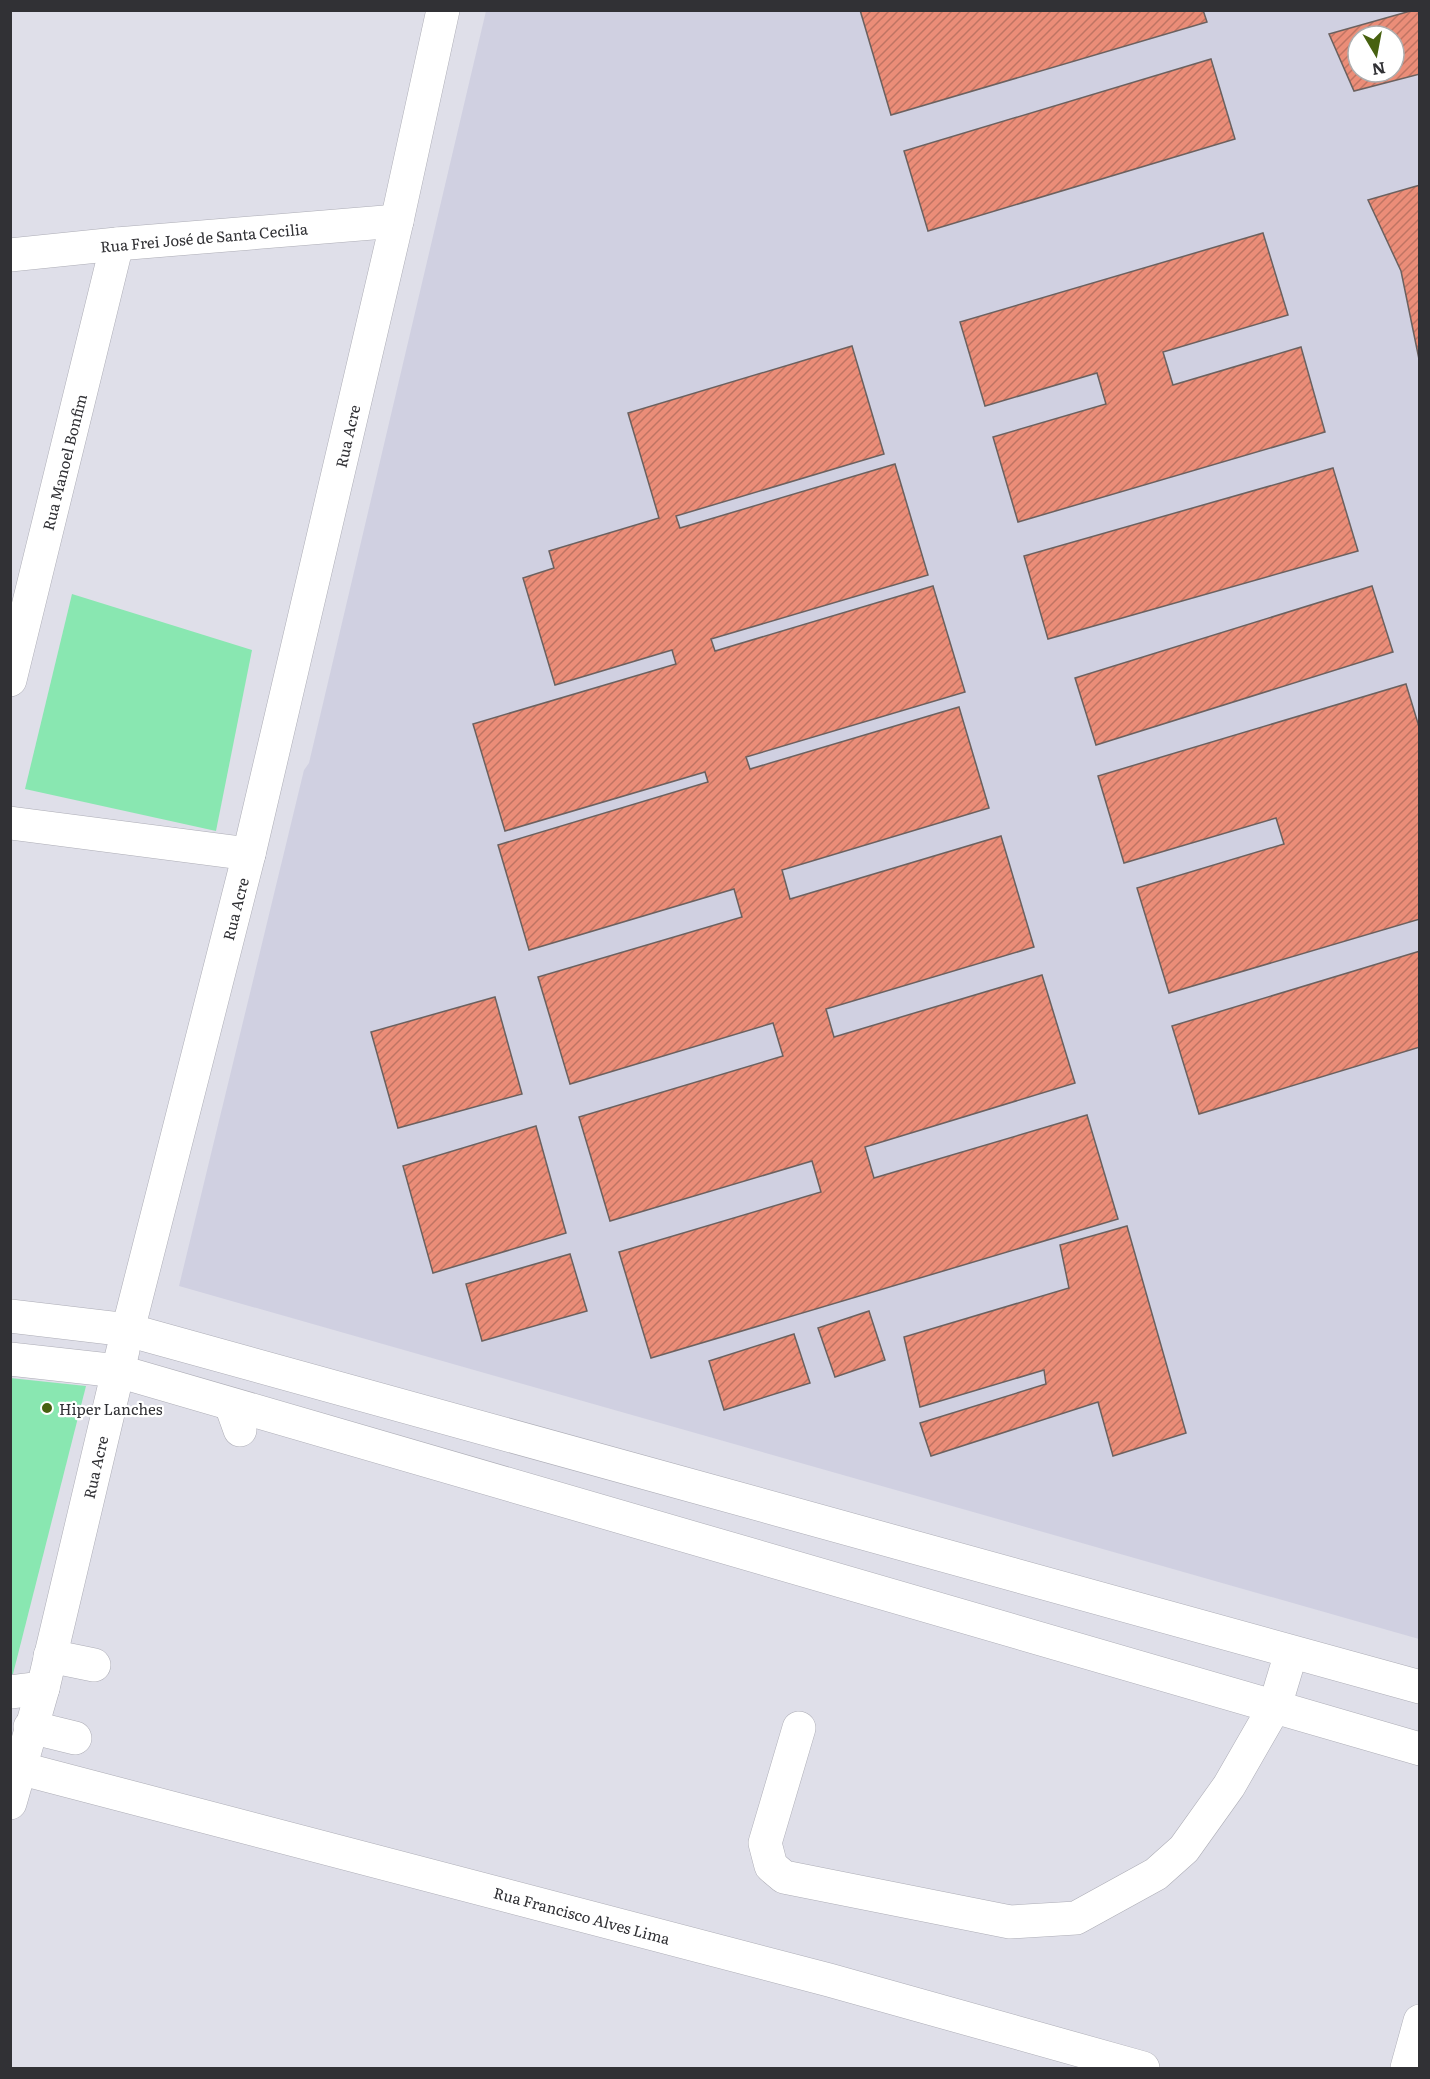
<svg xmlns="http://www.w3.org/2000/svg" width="1430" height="2079" viewBox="0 0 1430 2079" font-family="Literata,serif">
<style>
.built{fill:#d0d0e1;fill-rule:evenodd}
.park{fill:#89e7b1}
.building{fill:url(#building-hatch);stroke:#6b615f;stroke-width:1.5;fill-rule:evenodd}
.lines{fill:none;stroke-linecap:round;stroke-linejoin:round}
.minor-casing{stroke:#adadb6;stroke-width:34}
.major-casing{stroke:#adadb6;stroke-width:34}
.minor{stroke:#fff;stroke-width:33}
.major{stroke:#fff;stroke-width:33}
.poi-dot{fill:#476110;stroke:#fff;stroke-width:2}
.labels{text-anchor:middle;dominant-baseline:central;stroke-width:4.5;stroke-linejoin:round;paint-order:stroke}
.street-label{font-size:15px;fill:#313135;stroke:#fff}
.poi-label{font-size:15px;fill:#313135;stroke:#fff;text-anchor:start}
</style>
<defs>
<pattern id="building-hatch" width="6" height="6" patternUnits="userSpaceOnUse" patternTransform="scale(1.5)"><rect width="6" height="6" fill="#eb8d78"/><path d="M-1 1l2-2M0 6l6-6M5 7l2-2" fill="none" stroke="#bf7463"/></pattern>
</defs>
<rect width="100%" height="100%" fill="#dfdfe9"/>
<path class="built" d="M486 11H1419V1639L179 1286 304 770 309 763ZM1358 36H1394V72H1358Z"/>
<g class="park">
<path d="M72 594 252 650 216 831 25 789Z"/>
<path d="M10 1378 86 1386 13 1674H11Z"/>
</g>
<g class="building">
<path d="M860 10H1203L1207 22 891 115Z"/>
<path d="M1414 10H1420V74L1354 91 1329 34ZM1358 36H1394V72H1358Z"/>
<path d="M1211 59 1235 139 928 231 904 151Z"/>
<path d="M1420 185V364L1401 271 1368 200Z"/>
<path d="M1263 233 1288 315 1163 352 1173 385 1301 347 1325 432 1018 522 993 437 1106 404 1097 373 985 406 960 322Z"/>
<path d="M852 346 884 454 676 516 680 528 895 464 928 575 711 639 715 651 933 586 965 692 746 757 750 769 959 707 989 808 782 870 790 899 1001 836 1034 947 826 1009 834 1037 1042 975 1075 1083 865 1147 874 1178 1087 1115 1118 1219 651 1358 619 1252 821 1192 812 1161 610 1221 579 1117 783 1056 773 1023 570 1084 538 977 742 917 734 889 529 950 498 845 708 782 705 772 505 831 473 724 676 664 672 650 555 685 523 578 554 568 549 551 659 518 628 413Z"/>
<path d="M1333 468 1358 551 1048 639 1024 556Z"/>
<path d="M1372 586 1393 652 1096 745 1075 678Z"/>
<path d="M1406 684 1420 730V919L1169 993 1137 888 1284 844 1276 818 1124 863 1098 776Z"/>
<path d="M1420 951V1047L1199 1114 1172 1026Z"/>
<path d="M495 997 522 1094 398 1128 371 1032Z"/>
<path d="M536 1126 566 1233 433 1273 403 1166Z"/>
<path d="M1127 1226 1186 1433 1113 1456 1098 1402 931 1456 920 1423 1046 1384 1044 1370 920 1407 904 1337 1069 1288 1060 1245Z"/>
<path d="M570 1254 587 1311 482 1341 466 1284Z"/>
<path d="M869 1311 885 1360 835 1377 818 1328Z"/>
<path d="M794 1334 810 1383 724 1410 709 1361Z"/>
</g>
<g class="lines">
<defs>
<g id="minor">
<path d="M10 255 117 244 397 221"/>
<path d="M10 680 117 244"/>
<path d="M10 823 249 854"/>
<path d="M128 1330 249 854 397 221 443 10"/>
<path d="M231 1405 240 1430"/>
<path d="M50 1656 94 1665"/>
<path d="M10 1692 43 1688"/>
<path d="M30 1727 75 1738"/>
<path d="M799 1728 765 1843 771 1866 784 1877 1010 1922 1076 1918 1156 1874 1184 1849 1229 1786 1275 1706 1291 1653"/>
<path d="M19 1768 829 1980 1143 2068"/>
<path d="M1407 2068 1420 2021"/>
</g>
<g id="major">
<path d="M10 1316 128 1330 1420 1687"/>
<path d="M10 1359 118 1371 1420 1749"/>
<path d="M10 1803 43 1688 123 1350"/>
</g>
</defs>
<use href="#minor" class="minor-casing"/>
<use href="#major" class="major-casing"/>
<use href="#minor" class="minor"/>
<use href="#major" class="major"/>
</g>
<circle class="poi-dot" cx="47" cy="1408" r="6"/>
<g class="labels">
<g class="street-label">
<text transform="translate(204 237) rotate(-5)">Rua Frei José de Santa Cecilia</text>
<text transform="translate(347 436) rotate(-77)">Rua Acre</text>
<text transform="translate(64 462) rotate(-76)">Rua Manoel Bonfim</text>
<text transform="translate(235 909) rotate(-76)">Rua Acre</text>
<text transform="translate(95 1467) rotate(-77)">Rua Acre</text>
<text transform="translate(582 1915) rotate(15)">Rua Francisco Alves Lima</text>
</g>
<g class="poi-label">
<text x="59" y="1408">Hiper Lanches</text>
</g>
</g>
<rect width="1430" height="2079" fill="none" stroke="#313135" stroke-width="24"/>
<g transform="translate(1376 54) rotate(170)"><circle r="28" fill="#ffffff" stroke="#adadae" stroke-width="1.5"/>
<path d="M0-4.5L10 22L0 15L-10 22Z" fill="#476110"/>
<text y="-9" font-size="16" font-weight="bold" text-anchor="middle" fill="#313135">N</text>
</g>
</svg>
